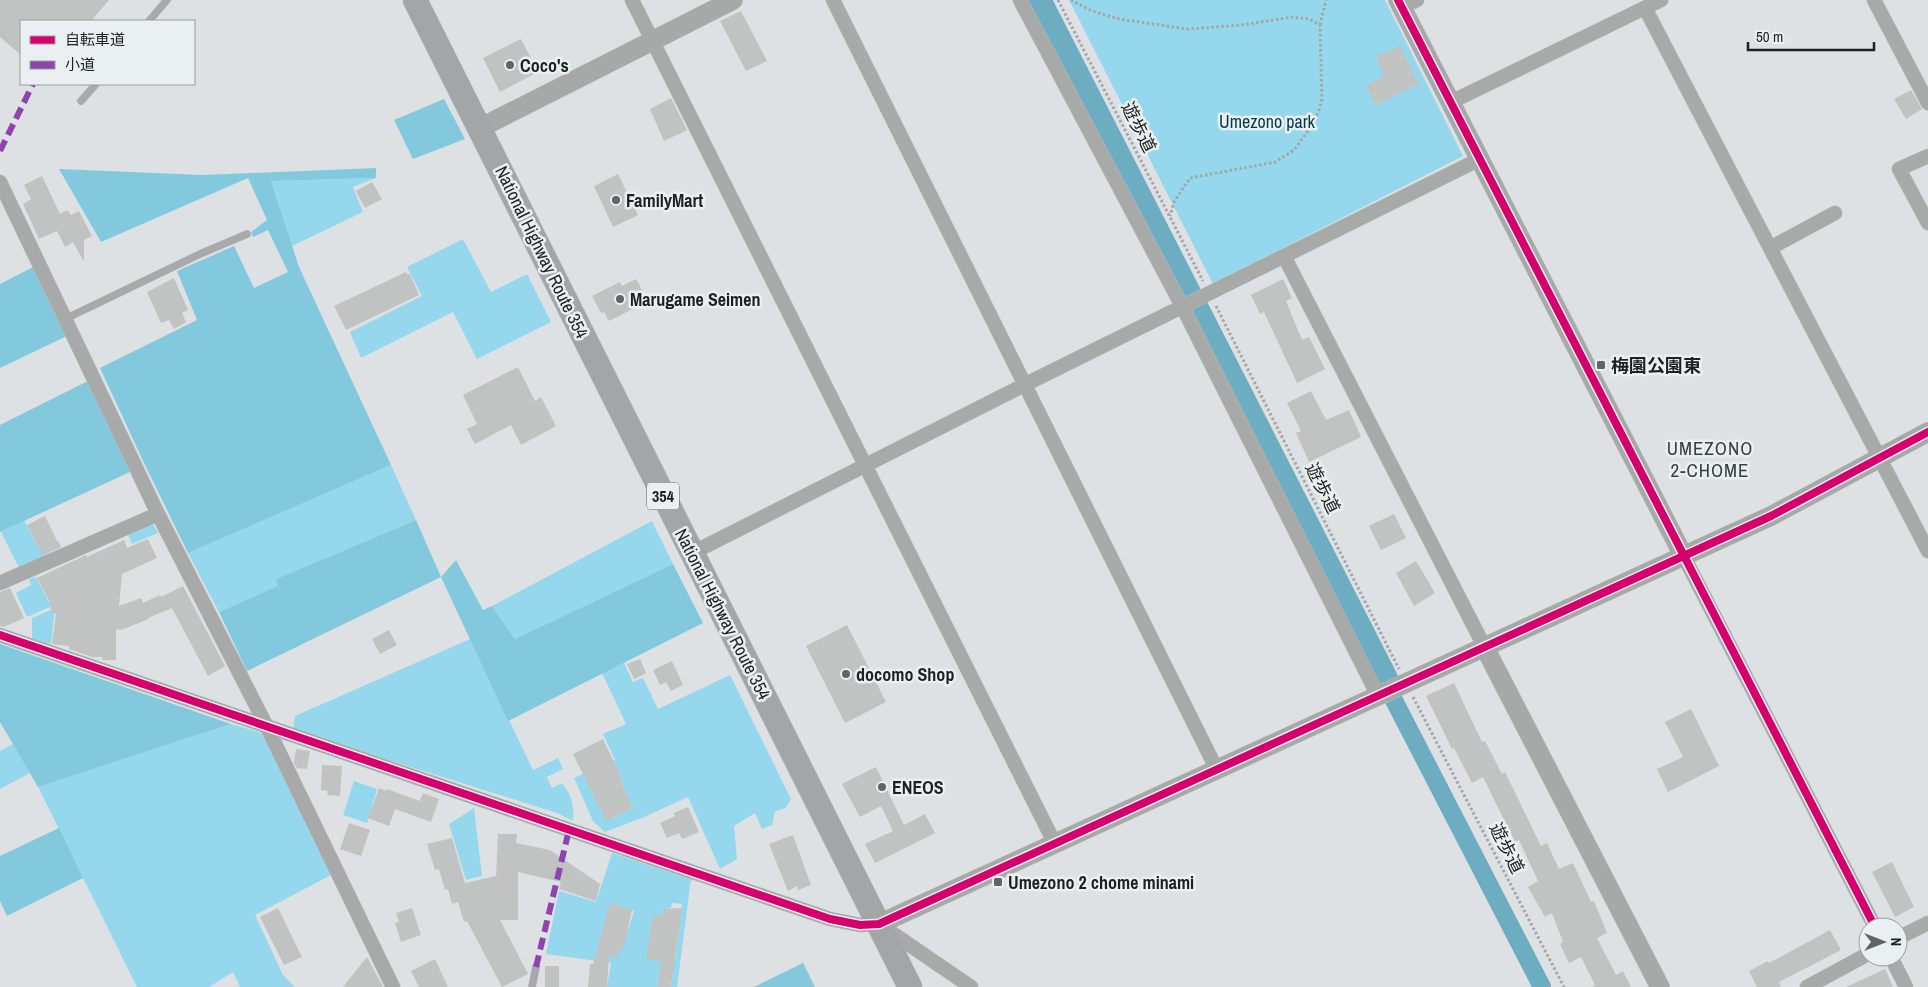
<svg xmlns="http://www.w3.org/2000/svg" width="1928" height="987" viewBox="0 0 1928 987" font-family="'Archivo Narrow','Noto Sans JP',sans-serif">
<style>
.green{fill:#95d8ed;fill-rule:evenodd}
.forest{fill:#82c9de}
.lines{fill:none;stroke-linecap:round;stroke-linejoin:round}
.canal{stroke:#6dadc1;stroke-width:18}
.river{stroke:#6dadc1;stroke-width:30}
.building{fill:#c1c2c2}
.lane-casing{stroke:#bcbebf;stroke-width:8}
.street-casing{stroke:#bcbebf;stroke-width:15}
.secondary-casing{stroke:#bcbebf;stroke-width:20}
.highway-casing{stroke:#bcbebf;stroke-width:25}
.path{stroke:#a4a6a7;stroke-width:3;stroke-dasharray:2.5 2.5;stroke-linecap:butt}
.lane{stroke:#a8a9a9;stroke-width:7}
.street{stroke:#a8a9a9;stroke-width:14}
.secondary{stroke:#a7a8a8;stroke-width:19}
.highway{stroke:#a3a6a7;stroke-width:24}
.quiet{stroke:#8e44ad;stroke-width:6;stroke-dasharray:12 6;stroke-linecap:butt}
.cycleway-casing{stroke:#eaf0f2;stroke-width:11}
.cycleway{stroke:#d6006c;stroke-width:8}
.poi-dot{fill:#616464;stroke:#eaf0f2;stroke-width:2}
.labels{text-anchor:middle;dominant-baseline:central;stroke-width:5;stroke-linejoin:round;paint-order:stroke}
.shield{fill:#eaf0f2;stroke:#5b5e5f;stroke-width:1}
.shield-label{font-size:16px;font-weight:bold;fill:#1e2020}
.poi-label{font-size:18px;font-weight:bold;fill:#1e2020;stroke:#eaf0f2;text-anchor:start}
.park-label{font-size:18px;fill:#013a49;stroke:#eaf0f2}
.street-label{font-size:18px;fill:#1e2020;stroke:#eaf0f2}
.neighbourhood-label{font-size:19px;letter-spacing:1px;fill:#3a3e3f;stroke:#eaf0f2}
</style>
<rect width="100%" height="100%" fill="#dee1e3"/>
<g class="green">
<path d="M1069 0H1385L1463 156 1213 284Z"/>
<path d="M376 178 353 187 363 212 292 246 271 181Z"/>
<path d="M463 239 491 292 527 274 551 322 477 359 453 312 361 358 350 332 422 296 407 267Z"/>
<path d="M391 465 416 520 276 579 279 586 219 612 188 553Z"/>
<path d="M24 520 40 551 59 541 61 547 19 568 1 532Z"/>
<path d="M652 521 673 564 515 639 492 606Z"/>
<path d="M149 524H153L158 533 132 544 127 533Z"/>
<path d="M36 577 49 602 54 600 57 604 27 617 16 593 31 585 29 579Z"/>
<path d="M55 608 51 644 32 639V618Z"/>
<path d="M470 639 533 770 558 758 563 769 547 777 552 788 562 783C572 796 574 804 573 821L557 813 293 730 295 716Z"/>
<path d="M624 663 633 682 643 678 658 709 730 675 791 799 786 808 775 811 772 825 762 829 755 813 734 826 737 859 720 869 688 797 642 818 605 832 593 821 574 778 615 760 603 734 626 724 602 673ZM616 767 622 778 620 780 633 808 611 819 592 779Z"/>
<path d="M231 724 262 733 333 874 255 915 283 975 295 987H240L233 972 209 987H137L38 787Z"/>
<path d="M13 744 30 773 0 789V751Z"/>
<path d="M354 781 377 789 367 823 343 815Z"/>
<path d="M474 808 482 876 466 880 449 824Z"/>
<path d="M612 853 691 879 677 987H671L673 972 661 967 657 987H607L611 963 546 954 559 891 596 902ZM610 903 634 911 625 939ZM672 903 682 904 675 960 647 958 653 915 662 916 664 909 671 908Z"/>
</g>
<g class="forest">
<path d="M444 99 465 139 413 159 394 120Z"/>
<path d="M376 168V178L271 181 299 267 391 465 188 553 144 463 100 368 197 320 177 271 234 246 254 288 288 272 268 230 253 237 251 232 267 220 248 178 101 242 59 169 202 175Z"/>
<path d="M33 267 67 336 0 368V284Z"/>
<path d="M88 381 130 472 0 532V425Z"/>
<path d="M416 520 441 577 456 560 483 610 492 606 515 639 673 564 703 623 508 721 441 577 247 671 219 612 278 586 276 579Z"/>
<path d="M0 644 231 724 38 787 0 722Z"/>
<path d="M59 828 83 878 7 916 0 901V856Z"/>
<path d="M803 963 815 987H754Z"/>
</g>
<g class="lines">
<path class="canal" d="M1383 679 1542 987"/>
<path class="river" d="M1036 0 1383 679"/>
</g>
<g class="building">
<path d="M0 0H109L91 21H21V55L0 37Z"/>
<path d="M741 11 767 61 746 71 720 21Z"/>
<path d="M521 39 538 72 500 92 483 58Z"/>
<path d="M1400 46 1419 84 1376 105 1366 86 1384 76 1376 56Z"/>
<path d="M1911 90 1922 109 1906 119 1894 99Z"/>
<path d="M671 98 687 130 664 141 650 109Z"/>
<path d="M618 174 638 215 613 227 594 186Z"/>
<path d="M42 176 60 214 67 210 71 215 79 211 92 236 84 240V262L73 242 65 247 57 231 39 239 23 204 31 199 24 185Z"/>
<path d="M372 182 382 199 365 208 356 191Z"/>
<path d="M406 272 408 275 410 274 419 295 346 330 334 306Z"/>
<path d="M174 278 188 310 182 313 186 322 174 329 169 320 161 323 147 292Z"/>
<path d="M636 279 648 301 609 321 604 312 601 313 592 296 620 282 622 286Z"/>
<path d="M1283 279 1292 298 1286 301 1302 340 1309 337 1325 369 1297 383 1264 312 1260 314 1251 295Z"/>
<path d="M518 367 535 401 541 397 556 426 521 445 511 425 475 444 467 429 477 424 463 395Z"/>
<path d="M1311 391 1326 420 1349 410 1361 437 1309 462 1296 433 1301 431 1287 403Z"/>
<path d="M1394 514 1406 538 1381 550 1369 526Z"/>
<path d="M45 516 60 547 42 555 27 525Z"/>
<path d="M148 539 157 558 122 574 119 606 141 598 143 603 160 595 161 597 183 586 225 666 208 676 172 608 148 618 149 619 121 630 116 629V660H102V657H92L69 649V646L52 644 56 613H51V604L37 578 86 555 87 557 124 540 127 548Z"/>
<path d="M1416 561 1435 593 1414 606 1396 573Z"/>
<path d="M10 588 24 618 4 627 0 626V592Z"/>
<path d="M847 625 886 702 845 723 806 646Z"/>
<path d="M389 630 397 645 380 654 372 639Z"/>
<path d="M640 659 646 673 634 679 627 664Z"/>
<path d="M672 661 683 685 671 691 666 682 660 685 653 670Z"/>
<path d="M1454 683 1482 742 1485 741 1502 774 1505 772 1541 846 1547 843 1559 869 1573 863 1591 902 1594 901 1607 933 1597 938 1616 975 1623 971 1631 987H1592L1595 985 1581 957 1569 963 1560 944 1563 942 1552 913 1545 917 1528 887 1538 881 1519 840 1515 842 1483 777 1472 783 1454 748 1452 749 1426 696Z"/>
<path d="M1691 709 1719 766 1668 792 1657 769 1683 757 1665 722Z"/>
<path d="M603 739 622 779 620 780 633 808 606 821 573 754Z"/>
<path d="M296 749 310 751 307 769 297 768 294 763Z"/>
<path d="M322 765 342 766 340 796 327 795 328 791 321 790Z"/>
<path d="M876 767 904 825 925 814 935 833 875 863 865 844 893 831 881 806 860 817 842 784Z"/>
<path d="M379 788 386 791 387 789 420 801 423 793 439 799 431 822 395 809 389 826 368 818Z"/>
<path d="M688 807 699 832 682 839 679 833 667 838 660 823 675 816 674 813Z"/>
<path d="M349 823 370 830 361 856 340 849Z"/>
<path d="M498 834H517L516 843 550 850 600 884 596 901 559 889 561 882 518 872V920H500L528 974 502 987 467 921 464 922 458 902 452 904 448 889 445 890 439 869 435 870 427 844 452 838 465 883 496 876Z"/>
<path d="M793 835 811 885 798 890 797 886 788 891 769 844Z"/>
<path d="M1892 862 1914 907 1895 917 1872 872Z"/>
<path d="M610 903 632 910 623 950 620 949 617 957 609 956 607 987H588L590 964H593Z"/>
<path d="M278 908 302 957 284 965 260 917Z"/>
<path d="M412 908 421 935 401 942 395 923 399 922 396 913Z"/>
<path d="M682 908 671 987H657L662 962 646 959 653 915 662 916 664 909Z"/>
<path d="M1830 930 1841 950 1779 982 1781 987H1757L1749 971 1768 961 1769 963Z"/>
<path d="M367 957 383 987H343Z"/>
<path d="M435 959 448 987H419L411 971Z"/>
<rect x="545" y="966" width="14" height="21"/>
<path d="M1885 969 1893 987H1846Z"/>
</g>
<g class="lines">
<defs>
<g id="lane">
<path d="M149 21 167 0"/>
<path d="M81 101 96 84"/>
<path d="M65 319 200 254 247 234"/>
<path d="M532 987 536 967"/>
</g>
<g id="street">
<path d="M632 0 1055 844"/>
<path d="M833 0 1217 770"/>
<path d="M1020 0 1182 306 1378 696"/>
<path d="M1874 0 1928 103"/>
<path d="M1402 7 1417 0"/>
<path d="M1645 8 1928 551"/>
<path d="M1451 102 1661 0"/>
<path d="M1928 156 1899 169 1928 223"/>
<path d="M0 182 158 514 267 727 393 987"/>
<path d="M1770 248 1835 213"/>
<path d="M1284 256 1485 648"/>
<path d="M692 553 1024 385 1480 159"/>
<path d="M1684 557 1875 927"/>
<path d="M0 583 158 514"/>
<path d="M0 635 830 919 860 925 879 924 971 987"/>
<path d="M1898 938 1928 923"/>
<path d="M1891 957 1906 987"/>
<path d="M1807 987 1868 954"/>
</g>
<g id="secondary">
<path d="M1398 0 1684 557"/>
<path d="M480 128 733 0"/>
<path d="M1485 648 1660 987"/>
<path d="M879 924 1771 516 1928 432"/>
</g>
<path id="highway" d="M415 0 910 987"/>
</defs>
<use href="#lane" class="lane-casing"/>
<use href="#street" class="street-casing"/>
<use href="#secondary" class="secondary-casing"/>
<use href="#highway" class="highway-casing"/>
<g class="path">
<path d="M1058 0 1203 281"/>
<path d="M1071 0 1092 11 1119 19 1188 29 1242 25 1292 17 1309 19 1320 25 1322 99 1318 113 1308 131 1294 150 1275 162 1190 178 1174 202 1170 216"/>
<path d="M1320 25 1326 0"/>
<path d="M1216 306 1399 669"/>
<path d="M1413 697 1564 987"/>
</g>
<use href="#lane" class="lane"/>
<use href="#street" class="street"/>
<use href="#secondary" class="secondary"/>
<use href="#highway" class="highway"/>
<g class="quiet">
<path d="M0 151 33 84"/>
<path d="M536 967 569 830"/>
</g>
<defs>
<g id="cycleway">
<path d="M1398 0 1875 927"/>
<path d="M0 635 830 919 860 925 879 924 1771 516 1928 432"/>
</g>
</defs>
<use href="#cycleway" class="cycleway-casing"/>
<use href="#cycleway" class="cycleway"/>
</g>
<g class="poi-dot">
<circle cx="510" cy="65" r="5"/>
<circle cx="616" cy="200" r="5"/>
<circle cx="620" cy="299" r="5"/>
<rect x="1596" y="360" width="10" height="10" rx="2.5"/>
<circle cx="846" cy="674" r="5"/>
<circle cx="882" cy="787" r="5"/>
<rect x="993" y="877" width="10" height="10" rx="2.5"/>
</g>
<g class="labels">
<rect class="shield" x="647" y="482.5" width="32" height="27" rx="4"/>
<g class="shield-label">
<text x="663" y="496">354</text>
</g>
<g class="poi-label">
<text x="520" y="65">Coco's</text>
<text x="626" y="200">FamilyMart</text>
<text x="630" y="299">Marugame Seimen</text>
<text x="1611" y="365">梅園公園東</text>
<text x="856" y="674">docomo Shop</text>
<text x="892" y="787">ENEOS</text>
<text x="1008" y="882">Umezono 2 chome minami</text>
</g>
<g class="park-label">
<text x="1267" y="121">Umezono park</text>
</g>
<g class="street-label">
<text transform="translate(1139 127) rotate(63)">遊歩道</text>
<text transform="translate(542 252) rotate(64)">National Highway Route 354</text>
<text transform="translate(1323 488) rotate(63)">遊歩道</text>
<text transform="translate(723 614) rotate(63)">National Highway Route 354</text>
<text transform="translate(1507 848) rotate(63)">遊歩道</text>
</g>
<g class="neighbourhood-label">
<text x="1710" y="448">UMEZONO<tspan x="1710" dy="22">2-CHOME</tspan></text>
</g>
</g>
<rect x="20" y="20" width="175" height="65" fill="#eaf0f2" stroke="#989d9e"/>
<rect x="30" y="36" width="25" height="8" fill="#d6006c" stroke="#989d9e"/>
<text x="65" y="45" font-size="15" fill="#1e2020">自転車道</text>
<rect x="30" y="61" width="25" height="8" fill="#8e44ad" stroke="#989d9e"/>
<text x="65" y="70" font-size="15" fill="#1e2020">小道</text>
<g transform="translate(1883 942) rotate(90)"><circle r="24" fill="#eaf0f2" stroke="#989d9e"/>
<path d="M0-4L9 19L0 12L-9 19Z" fill="#616464"/>
<text y="-8" font-size="14" font-weight="bold" text-anchor="middle" fill="#1e2020">N</text>
</g>
<path d="M1748 42v8h126v-8" fill="none" stroke="#1e2020" stroke-width="2.5"/>
<text x="1756" y="42" font-size="15" fill="#1e2020" stroke="#eaf0f2" stroke-width="4" paint-order="stroke">50 m</text>
</svg>
